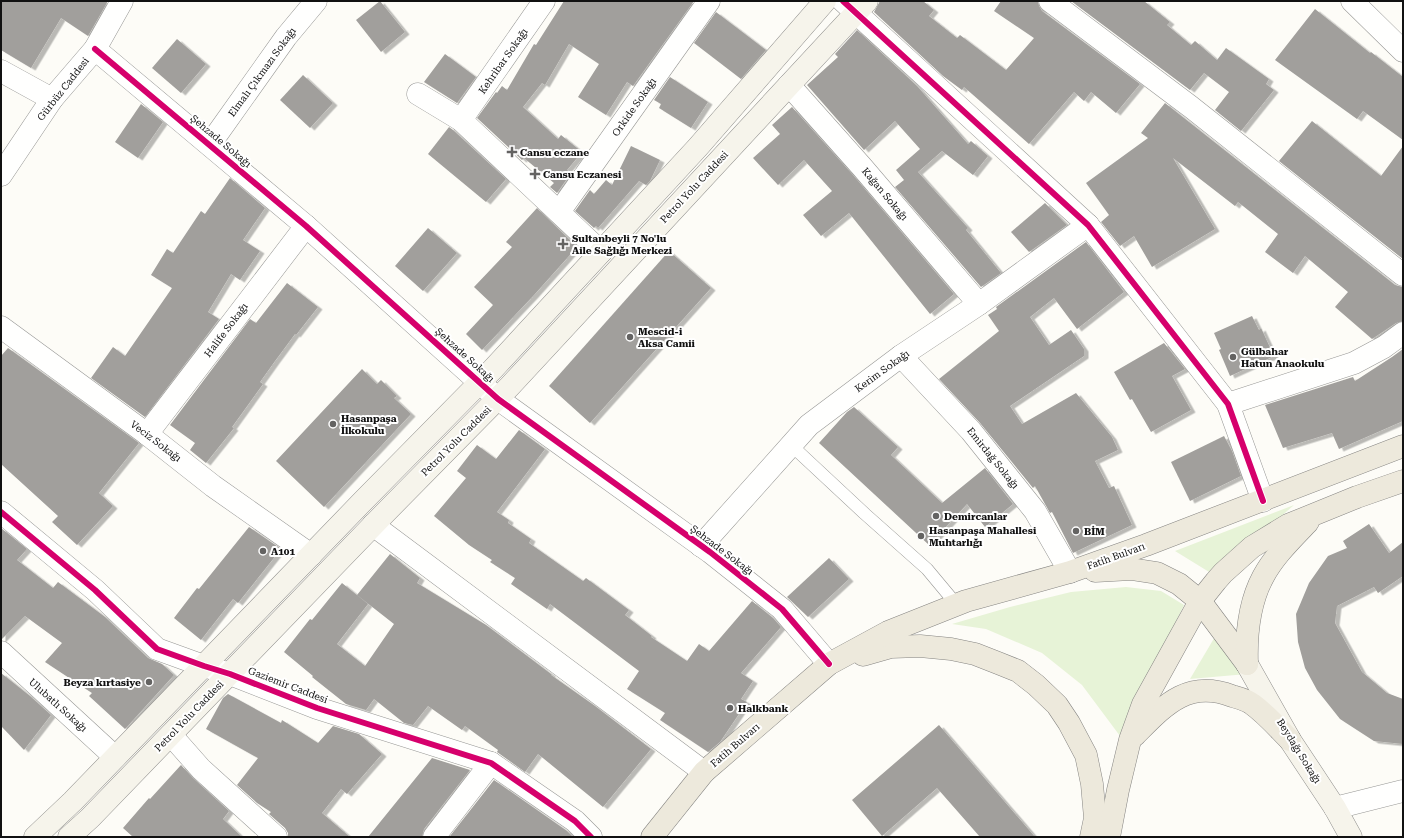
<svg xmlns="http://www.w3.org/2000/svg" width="1404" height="838" viewBox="0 0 1404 838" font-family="'Roboto Serif',serif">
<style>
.green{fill:#e7f3d7}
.building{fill:#a19f9c;filter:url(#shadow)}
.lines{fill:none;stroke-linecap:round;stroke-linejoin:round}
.lane-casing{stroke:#979795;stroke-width:13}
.street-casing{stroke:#979795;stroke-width:23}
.secondary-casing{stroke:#8e8d8b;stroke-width:23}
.primary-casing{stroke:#858482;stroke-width:23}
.lane{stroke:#fffffe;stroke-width:12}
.street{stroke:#fffffe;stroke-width:22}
.secondary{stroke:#f6f4eb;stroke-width:22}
.primary{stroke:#ede9dc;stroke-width:22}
.cycleway-casing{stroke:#fff;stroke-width:8}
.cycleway{stroke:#d6006c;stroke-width:6}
.poi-dot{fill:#646362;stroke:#fff;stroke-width:1.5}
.labels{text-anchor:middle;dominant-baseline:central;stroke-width:4;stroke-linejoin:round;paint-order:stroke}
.street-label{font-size:10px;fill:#111;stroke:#fff}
.poi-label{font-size:10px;font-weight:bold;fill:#111;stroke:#fff;text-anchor:start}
</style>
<defs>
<filter id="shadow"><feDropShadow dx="4.5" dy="2.5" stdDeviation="0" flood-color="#0004"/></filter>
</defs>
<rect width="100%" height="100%" fill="#fdfcf7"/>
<g class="green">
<path d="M1294 505 1214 575 1175 551Z"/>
<path d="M1126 587 1161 591 1184 605 1120 736 1082 685 1042 653 986 629 952 624 1010 607 1071 592Z"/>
<path d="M1216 635 1247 674 1190 679Z"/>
</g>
<g class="building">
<path d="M1 1H108L88 36 61 18 31 68 1 50Z"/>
<path d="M380 1 405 32 381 52 356 20Z"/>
<path d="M564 1H694L633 86 627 82 606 115 578 97 599 64 569 44 545 85 542 83 523 107 558 139 561 135 582 152 567 170 571 173 557 193 550 187 554 183 524 158 522 160 477 118 496 92 497 93 502 86 507 90 534 44 536 45Z"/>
<path d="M880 1H923L934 10 929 16 957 38 960 35 1006 70 1034 38 994 11 1001 1H1038L1039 6 1042 11 1140 84 1116 113 1091 92 1084 101 1074 92 1029 144 964 87 962 90 943 76 874 12Z"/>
<path d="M1071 1H1144L1170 22 1167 25 1191 45 1195 41 1217 60 1226 48 1269 79 1266 84 1274 90 1241 131 1215 110 1229 92 1204 73 1190 90Z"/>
<path d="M1315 9 1370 53 1371 52 1403 77V140L1363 111 1357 119 1275 60Z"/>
<path d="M716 12 766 50 741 79 694 43Z"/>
<path d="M857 30 917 86 968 144 971 141 988 156 973 175 942 151 918 172 968 228 966 230 1001 273 981 287 895 187 904 180 896 170 920 149 895 121 864 150 807 85 838 57 835 54Z"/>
<path d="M177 39 206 64 181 93 152 68Z"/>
<path d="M445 54 476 77 457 103 424 82Z"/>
<path d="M303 75 333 103 310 128 280 100Z"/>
<path d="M670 77 708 102 691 128 659 108 661 104 654 100Z"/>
<path d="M1165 103 1395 285 1403 287V321L1396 323 1372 339 1335 307 1348 292 1305 256 1293 273 1265 252 1278 234 1238 202 1235 206 1173 158 1215 229 1152 267 1134 236 1120 246 1101 222 1109 215 1086 183 1148 138 1141 133Z"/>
<path d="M141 104 163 122 138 158 115 142Z"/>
<path d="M792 107 853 175 954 294 930 314 849 213 821 236 803 215 832 191 804 160 778 185 753 158 780 134 772 125Z"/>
<path d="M1312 121 1381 176 1403 146V259L1279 161Z"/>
<path d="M449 127 453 130 506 179 486 202 428 154Z"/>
<path d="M631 146 660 160 650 181 646 185 639 181 598 228 596 226 594 228 575 211 590 190 594 194 606 180 612 185Z"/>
<path d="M230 178 265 208 243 240 260 251 240 280 231 274 208 312 219 319 145 417 91 378 113 347 125 356 172 288 151 275 167 249 173 253 201 211 205 214Z"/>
<path d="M1045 203 1067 225 1029 252 1011 232Z"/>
<path d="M537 208 577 247 534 295 482 350 466 334 493 305 474 287 512 247 506 242Z"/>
<path d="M428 228 457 253 423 291 395 266Z"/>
<path d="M1086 242 1124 292 1077 329 1054 298 1030 317 1049 345 1071 330 1084 349V356L1010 406 1022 424 1076 393 1112 437 1118 450 1095 461 1109 488 1114 486 1132 525 1073 553 1052 512 1050 513 1035 486 1033 488 980 423 939 379 999 331 988 315 997 309 996 307Z"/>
<path d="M669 251 711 288 590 423 549 386Z"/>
<path d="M287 283 318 307 296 335 295 334 275 361 260 382 263 384 232 427 234 428 206 463 190 450 195 443 170 425 250 319 256 323Z"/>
<path d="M1252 316 1259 330 1261 328 1274 356 1230 376 1219 350 1221 349 1214 333Z"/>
<path d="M1164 343 1185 369 1172 376 1191 410 1151 432 1132 399 1130 400 1114 372Z"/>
<path d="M8 348 139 443 99 493 113 506 77 545 52 522 58 516 1 464V356Z"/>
<path d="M1403 349V421L1339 449 1332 433 1283 448 1265 405 1353 377 1355 381 1392 357Z"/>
<path d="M362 369 377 384 381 380 397 396 394 398 411 414 324 507 276 461Z"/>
<path d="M854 407 898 447 891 455 942 503 985 468 1013 504 985 527 967 504 929 545 819 443 847 412Z"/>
<path d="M519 430 545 449 497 512 509 520 508 523 531 539 529 543 583 581 586 578 629 610 625 615 652 636 651 637 687 661 699 644 709 651 752 601 773 618 781 627 741 673 753 681 741 699 747 702 720 742 708 752 660 720 665 713 627 689 639 671 550 604 547 609 511 584 515 578 490 562 492 560 469 545 434 516 466 478 457 471 477 445 496 459Z"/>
<path d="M1224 436 1232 451 1241 476 1190 501 1171 462Z"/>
<path d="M1369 524 1389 553 1403 542V576L1378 593 1374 587 1337 606 1335 623 1362 672 1387 693 1403 699V744L1374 741 1340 719 1317 690 1305 668 1298 642 1296 614 1309 583 1328 556 1347 548 1343 541Z"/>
<path d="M249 527 281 549 238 603 233 599 201 640 174 618 197 588 199 589Z"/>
<path d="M1 528 27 549 17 560 53 588 58 582 105 617 148 658 162 664 174 675 125 729 89 696 92 693 45 662 62 643 25 616 1 640Z"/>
<path d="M390 554 420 578 417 583 486 625 551 674V675L595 706 651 749 603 807 538 754 525 772 497 752 498 750 465 726 462 730 428 706 413 725 404 723 374 699 366 710 346 704 312 677 313 676 284 652 310 619 312 620 342 583 368 604 337 644 365 666 394 624 357 595Z"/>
<path d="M829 558 849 579 808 617 787 597Z"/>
<path d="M1 673 30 696 51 715 24 750 1 726Z"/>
<path d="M228 694 281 723 282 720 318 743 333 726 359 734 382 754 347 794 341 789 322 813 350 837H288V833L285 828 269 814 271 812 257 803 237 785 258 758 206 729 223 698Z"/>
<path d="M939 725 1035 837H980L937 788 882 836 852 800Z"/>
<path d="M432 758 470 770 424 829 422 837H368Z"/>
<path d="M181 765 193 778 229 811 223 819 242 837H133L123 828 149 798 150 799Z"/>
<path d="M494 780 567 831 573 837 450 836Z"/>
</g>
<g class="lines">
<defs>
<path id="lane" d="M791 445 865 514 927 569 957 605"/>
<g id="street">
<path d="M843 1 1088 225 1228 404 1263 501"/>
<path d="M1050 1 1191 107 1403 275"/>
<path d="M1352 1 1403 51"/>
<path d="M95 49 306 226 498 399 710 552 782 609 829 664"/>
<path d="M1 71 52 99"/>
<path d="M789 85 862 167 979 304"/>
<path d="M418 94 461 120 601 252"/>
<path d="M461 120 544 1"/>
<path d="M210 144 286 37 316 1"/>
<path d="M1 175 52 99 95 49 122 1"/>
<path d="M559 212 709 1"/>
<path d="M1 327 147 434 213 486 311 555"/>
<path d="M901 356 971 431 1035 511 1070 572"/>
<path d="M1228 404 1354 363 1384 347 1403 333"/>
<path d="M147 434 306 226"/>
<path d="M1 512 95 590 157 649 204 666 230 674 317 708 491 763 575 821 591 837"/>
<path d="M373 525 704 772"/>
<path d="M701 546 809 425 901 356 979 304 1088 225"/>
<path d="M1 652 115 757"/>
<path d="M171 735 201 769 276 837"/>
<path d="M1335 808 1403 791"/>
<path d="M434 837 491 763"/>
</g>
<g id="secondary">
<path d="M1247 664 1290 740 1335 808 1351 837"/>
<path d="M35 837 73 801 364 500 493 369 698 147 825 1"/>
<path d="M69 837 90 818 381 517 510 386 867 1"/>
</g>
<g id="primary">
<path d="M1095 571 1131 569 1157 573 1179 584 1200 601 1247 664"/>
<path d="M863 655 891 647 920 646 951 649 975 654 998 663 1018 671 1036 685 1057 705 1069 723 1086 755 1092 784 1095 818 1091 837"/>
<path d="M1247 664C1246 634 1249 603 1263 577 1274 556 1292 539 1308 522"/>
<path d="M1135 735C1164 706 1187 679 1232 696 1239 698 1247 700 1252 704 1266 714 1278 728 1290 740"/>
<path d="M652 837 704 772 829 664 888 632 966 601 1070 572 1146 545 1403 446"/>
<path d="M1109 837 1118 790 1130 740 1143 704 1200 601 1216 581 1223 573 1252 547 1288 525 1357 497 1403 481"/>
</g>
</defs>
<use href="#lane" class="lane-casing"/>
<use href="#street" class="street-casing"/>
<use href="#secondary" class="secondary-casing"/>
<use href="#primary" class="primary-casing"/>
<use href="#lane" class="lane"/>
<use href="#street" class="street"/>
<use href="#secondary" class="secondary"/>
<use href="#primary" class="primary"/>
<defs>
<g id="cycleway">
<path d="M843 1 1088 225 1228 404 1263 501"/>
<path d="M95 49 306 226 498 399 710 552 782 609 829 664"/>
<path d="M1 512 95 590 157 649 204 666 230 674 317 708 491 763 575 821 591 837"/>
</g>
</defs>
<use href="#cycleway" class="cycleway-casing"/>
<use href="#cycleway" class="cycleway"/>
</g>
<g class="poi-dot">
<path d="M510 146h4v4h4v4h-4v4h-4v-4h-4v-4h4z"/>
<path d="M533 168h4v4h4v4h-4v4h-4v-4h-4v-4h4z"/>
<path d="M561 238h4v4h4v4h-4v4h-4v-4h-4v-4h4z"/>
<circle cx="630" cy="337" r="4"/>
<circle cx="1233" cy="357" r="4"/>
<circle cx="333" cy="424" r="4"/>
<circle cx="936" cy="516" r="4"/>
<circle cx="1076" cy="531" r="4"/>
<circle cx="921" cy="536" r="4"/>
<circle cx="263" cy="551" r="4"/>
<circle cx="149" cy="682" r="4"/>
<circle cx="730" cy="708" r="4"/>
</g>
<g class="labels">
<g class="street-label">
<text transform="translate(503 61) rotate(-55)">Kehribar Sokağı</text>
<text transform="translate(262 72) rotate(-54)">Elmalı Çıkmazı Sokağı</text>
<text transform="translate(63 89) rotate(-52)">Gürbüz Caddesi</text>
<text transform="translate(634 107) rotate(-55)">Orkide Sokağı</text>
<text transform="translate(221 141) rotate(40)">Şehzade Sokağı</text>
<text transform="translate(694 187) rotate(-47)">Petrol Yolu Caddesi</text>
<text transform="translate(885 194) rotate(50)">Kağan Sokağı</text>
<text transform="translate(226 330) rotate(-53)">Halife Sokağı</text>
<text transform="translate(465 355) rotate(42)">Şehzade Sokağı</text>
<text transform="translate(882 371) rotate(-36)">Kerim Sokağı</text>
<text transform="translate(156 441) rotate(37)">Veciz Sokağı</text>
<text transform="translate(456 441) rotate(-45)">Petrol Yolu Caddesi</text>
<text transform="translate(993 458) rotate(51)">Emirdağ Sokağı</text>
<text transform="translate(722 550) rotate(37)">Şehzade Sokağı</text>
<text transform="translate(1116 556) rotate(-20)">Fatih Bulvarı</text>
<text transform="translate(288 685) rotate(21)">Gaziemir Caddesi</text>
<text transform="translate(58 705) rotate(42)">Ulubatlı Sokağı</text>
<text transform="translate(189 716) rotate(-46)">Petrol Yolu Caddesi</text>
<text transform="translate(735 745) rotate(-41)">Fatih Bulvarı</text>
<text transform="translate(1299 751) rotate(58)">Beydağı Sokağı</text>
</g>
<g class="poi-label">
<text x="520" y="152">Cansu eczane</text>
<text x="543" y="174">Cansu Eczanesi</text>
<text x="572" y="238">Sultanbeyli 7 No'lu<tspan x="572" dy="12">Aile Sağlığı Merkezi</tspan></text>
<text x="638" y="331">Mescid-i<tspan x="638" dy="12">Aksa Camii</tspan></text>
<text x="1241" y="351">Gülbahar<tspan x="1241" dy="12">Hatun Anaokulu</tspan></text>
<text x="341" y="418">Hasanpaşa<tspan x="341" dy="12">İlkokulu</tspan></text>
<text x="944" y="516">Demircanlar</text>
<text x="929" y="530">Hasanpaşa Mahallesi<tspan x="929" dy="12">Muhtarlığı</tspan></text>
<text x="1084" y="531">BİM</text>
<text x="271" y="551">A101</text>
<text x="141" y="682" text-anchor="end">Beyza kırtasiye</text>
<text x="738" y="708">Halkbank</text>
</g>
</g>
<rect width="1404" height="838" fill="none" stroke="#111111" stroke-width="4"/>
</svg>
